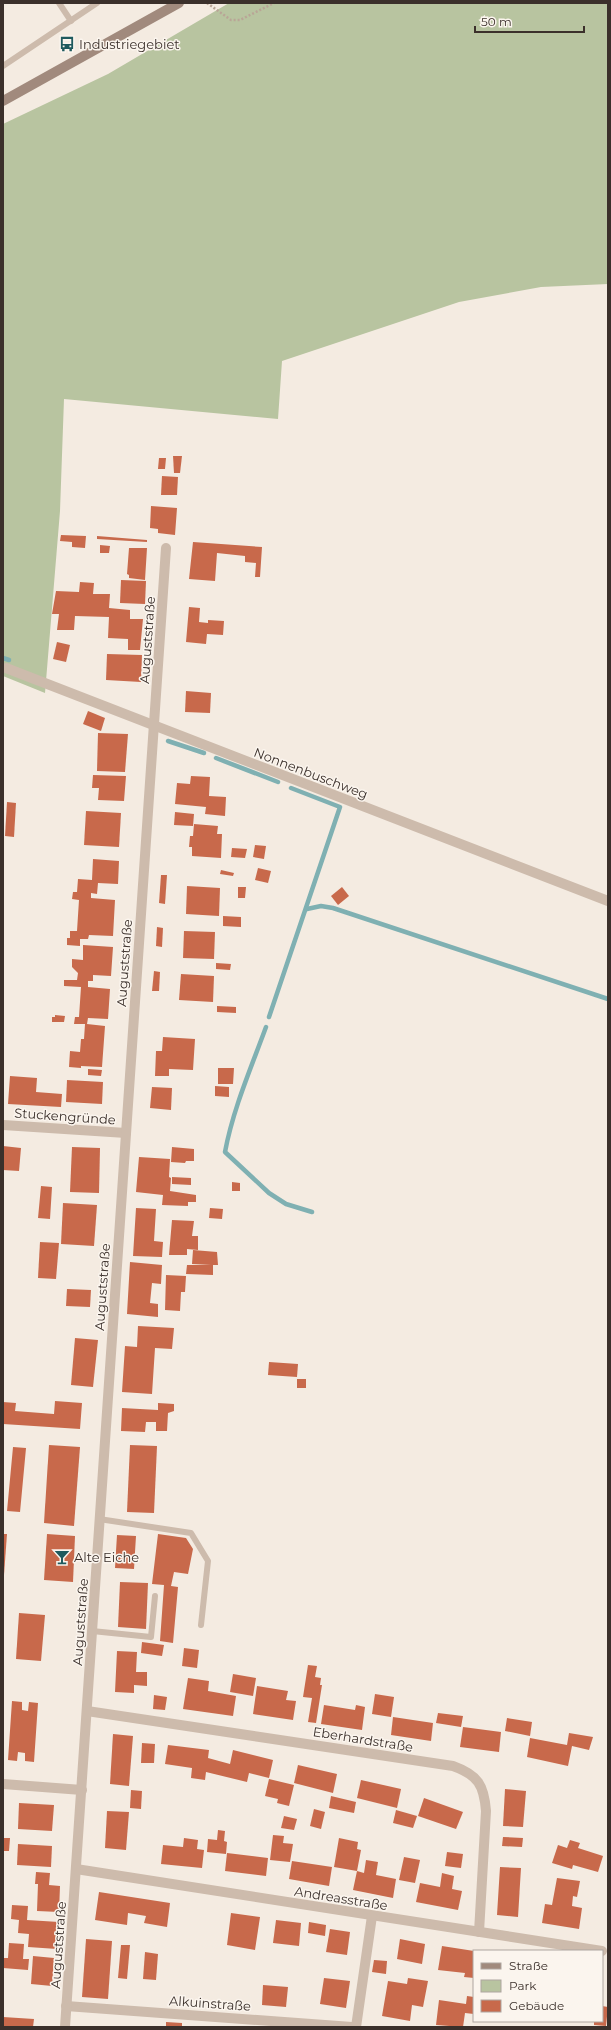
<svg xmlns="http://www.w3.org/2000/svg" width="611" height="2030" viewBox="0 0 611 2030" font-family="Montserrat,sans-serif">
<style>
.green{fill:#b8c4a0}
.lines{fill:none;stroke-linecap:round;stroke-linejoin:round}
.stream{stroke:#7fb0b2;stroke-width:4.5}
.building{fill:#c8694b}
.path{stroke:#b9a596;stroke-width:2.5;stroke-dasharray:2 2;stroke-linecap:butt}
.lane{stroke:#cdbbac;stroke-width:6}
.street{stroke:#cdbbac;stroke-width:10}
.secondary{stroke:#a18a7d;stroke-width:10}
.labels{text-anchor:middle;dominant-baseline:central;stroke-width:3;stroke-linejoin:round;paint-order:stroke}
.poi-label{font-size:13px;fill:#3b302b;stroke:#fbf5ee;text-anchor:start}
.street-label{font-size:13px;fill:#3b302b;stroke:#fbf5ee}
</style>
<rect width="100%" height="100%" fill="#f4ebe1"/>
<path class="green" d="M229 3H608V284L541 287 459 302 282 361 278 419 64 399 60 511 45 693 3 676V124L108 74Z"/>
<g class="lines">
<g class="stream">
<path d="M3 658 9 660"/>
<path d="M168 741 204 753"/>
<path d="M216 758 278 782"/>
<path d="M307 909 321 906 333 908 608 999"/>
<path d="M269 1017 340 807 291 788"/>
<path d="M266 1027C251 1068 233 1109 225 1152L269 1193 286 1204 312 1212"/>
</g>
</g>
<g class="building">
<path d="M173 456H182L180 473H174Z"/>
<path d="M159 458H166L165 469H158Z"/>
<path d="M162 476 178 477 177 495H161Z"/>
<path d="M151 506 177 508 175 535 158 533V529L150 528Z"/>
<path d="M61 535 86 536 85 548 72 547V542L60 541Z"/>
<path d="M97 536 147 540V542L97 539Z"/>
<path d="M193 542 262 547 260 577H255L256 563 245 562V556L217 553 215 581 189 579Z"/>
<path d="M100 545 110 546 109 553H100Z"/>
<path d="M129 548H147L145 580 129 578V575L127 574Z"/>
<path d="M121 580 146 581 145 604 120 603Z"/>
<path d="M80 582 94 583 93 594H110L109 608 130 610V619H143L140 650H128V639L108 638 109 617 75 616 74 630H57L59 614H52L56 591 79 592Z"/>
<path d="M189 607 200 608 199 622 208 623V620L224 621 223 635 207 634 206 644 186 642Z"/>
<path d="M57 642 70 645 66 662 53 659Z"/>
<path d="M107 654 142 655 141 682 106 680Z"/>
<path d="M186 691 211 693 210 713 185 712Z"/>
<path d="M88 711 105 718 101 731 83 724Z"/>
<path d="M98 733 128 734 125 772 97 771Z"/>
<path d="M93 775 126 776 124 801 98 800 99 788H92Z"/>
<path d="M191 776 210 777 209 796 226 797 225 816 205 814 206 807 175 804 177 783 190 784Z"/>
<path d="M7 802 16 803 14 837 5 836Z"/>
<path d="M86 811 121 813 119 847 84 845Z"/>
<path d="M175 812 194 814 193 826 174 825Z"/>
<path d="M194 824 218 826 217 834H222L221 858 192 856V847H189L190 836H193Z"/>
<path d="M255 845 266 846 264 859 253 857Z"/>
<path d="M232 848 247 849 245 858 231 857Z"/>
<path d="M93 859 119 861 118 884 98 883 97 894 91 893V898L115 900 113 936 89 935 88 939H80V946L67 945V938H70V931H77L79 900 72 899 73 892H77L78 879 92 880Z"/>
<path d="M258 868 271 871 268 883 255 880Z"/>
<path d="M221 870 234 873 233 876 220 874Z"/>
<path d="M161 875H167L165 904 159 903Z"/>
<path d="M187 886 220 888 219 916 186 914Z"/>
<path d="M238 887H246L245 898H238Z"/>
<path d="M342 887 349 896 338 905 331 896Z"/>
<path d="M223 916 241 917V927L223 926Z"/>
<path d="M157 927 163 928 162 947 156 946Z"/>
<path d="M184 931 215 932 214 959 183 958Z"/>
<path d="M83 945 113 947 111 976 93 975V981H88V987L110 989 108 1019 88 1018 87 1024 105 1026 102 1067 81 1066V1068L69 1067 70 1051 80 1052 81 1039H84L85 1024H74L75 1017H79L81 987 64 986V980H77L78 973 72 967V959L83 960Z"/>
<path d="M216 963 231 964 230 970 216 969Z"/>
<path d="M154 971 160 972 159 991H152Z"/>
<path d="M181 974 214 976 213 1002 179 1000Z"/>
<path d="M217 1006 236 1007V1013L217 1012Z"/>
<path d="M55 1015 65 1016 64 1022H52V1017H55Z"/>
<path d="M163 1037 195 1039 193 1070 169 1069V1076H155L156 1051H162Z"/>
<path d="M218 1068H234L233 1084H218Z"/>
<path d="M88 1069 102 1070 101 1076 88 1075Z"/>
<path d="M10 1076 37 1078 36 1092 62 1094 61 1107 8 1104Z"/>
<path d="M67 1080 103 1082 102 1104 66 1102Z"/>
<path d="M215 1086 229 1087V1097L215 1096Z"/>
<path d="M152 1087 172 1088 171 1110 150 1108Z"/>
<path d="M3 1146 21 1148 19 1171 3 1170Z"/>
<path d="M72 1147 100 1148 99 1193 70 1192Z"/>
<path d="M172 1147 194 1149V1161H186L185 1163 171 1162Z"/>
<path d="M139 1157 170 1159 169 1177 171 1178 170 1191 196 1195V1202H188V1206L162 1205 163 1195 136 1192Z"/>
<path d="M172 1177 191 1178V1185L172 1184Z"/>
<path d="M232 1182 240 1183V1191H232Z"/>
<path d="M41 1186 52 1187 50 1219 38 1218Z"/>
<path d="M63 1203 97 1205 94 1246 61 1244Z"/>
<path d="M136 1208 156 1209 154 1241 163 1242 162 1257 133 1256Z"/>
<path d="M210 1208 223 1209 222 1219 209 1218Z"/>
<path d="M172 1220 194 1221 192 1236H198V1250L187 1249V1255H169Z"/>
<path d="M40 1242 59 1243 56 1279 38 1278Z"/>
<path d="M193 1250 217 1252 218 1265H213V1275L186 1274 187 1265H211L192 1264Z"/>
<path d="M130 1262 162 1265 161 1284 152 1283 150 1303 158 1304V1317L127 1314Z"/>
<path d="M166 1275 186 1276 185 1292H181L180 1311 165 1310Z"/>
<path d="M67 1289 91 1290 90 1307 66 1306Z"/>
<path d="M138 1326 174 1328 172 1349 155 1348 152 1394 122 1392 125 1346 137 1347Z"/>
<path d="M75 1338 98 1340 93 1387 71 1385Z"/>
<path d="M269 1362 298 1364 297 1377 268 1375Z"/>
<rect x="297" y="1379" width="9" height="9"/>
<path d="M55 1401 82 1403 80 1429 3 1424V1402L16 1403 15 1411 54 1414Z"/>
<path d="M158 1403 174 1404V1411L168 1413 167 1431H156V1422H146L145 1432 121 1431 122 1408 158 1410Z"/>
<path d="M49 1445 80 1447 74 1526 44 1523Z"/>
<path d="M130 1445 157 1446 154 1513 127 1512Z"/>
<path d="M13 1447 26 1448 20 1512 7 1511Z"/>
<path d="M3 1534H7L4 1575H3Z"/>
<path d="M47 1534 75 1536 73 1582 44 1580Z"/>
<path d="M158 1534 186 1538 193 1549 188 1574 174 1572 171 1586 178 1587 173 1643 160 1641 164 1585 152 1584Z"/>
<path d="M117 1535 136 1536 134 1569 115 1568Z"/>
<path d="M120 1582 148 1583 146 1629 118 1627Z"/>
<path d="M19 1613 45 1615 41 1661 16 1659Z"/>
<path d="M142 1642 164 1645 162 1656 141 1653Z"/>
<path d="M184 1648 199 1650 197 1668 182 1666Z"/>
<path d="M117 1651 137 1652 136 1672H147V1686L134 1685V1693L115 1692Z"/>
<path d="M308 1665 317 1666 315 1677 321 1678 320 1685H322L316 1723 308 1722 312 1698 303 1697Z"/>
<path d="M233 1674 256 1678 253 1696 230 1692Z"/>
<path d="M188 1678 209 1681 208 1691 236 1696 233 1716 183 1709Z"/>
<path d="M257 1686 288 1691 286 1700 296 1701 293 1720 253 1714Z"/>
<path d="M375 1694 394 1697 391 1717 372 1714Z"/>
<path d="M154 1695 167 1697 165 1710 153 1709Z"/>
<path d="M12 1701 22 1702V1710L28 1711 29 1702 38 1703 34 1762 25 1761V1753L18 1752 17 1761 8 1760Z"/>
<path d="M324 1705 355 1710 356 1705 365 1707 362 1730 321 1724Z"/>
<path d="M438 1713 463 1716 461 1727 436 1723Z"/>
<path d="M393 1717 433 1723 431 1741 391 1735Z"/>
<path d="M507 1718 532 1722 530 1736 505 1731Z"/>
<path d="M463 1727 501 1732 499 1752 460 1747Z"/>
<path d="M569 1733 593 1737 589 1750 572 1746 568 1766 527 1757 530 1738 567 1745Z"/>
<path d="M113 1734 133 1736 129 1786 110 1784Z"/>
<path d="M142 1743 155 1744 154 1763H141Z"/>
<path d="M168 1745 209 1750 208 1758 230 1764 233 1750 273 1760 269 1778 249 1773 247 1782 206 1772 205 1780 191 1778 192 1768 165 1764Z"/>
<path d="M298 1765 337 1774 333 1793 294 1783Z"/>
<path d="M269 1779 294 1785 289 1806 277 1803 278 1799 265 1796Z"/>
<path d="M361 1780 401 1789 397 1808 357 1798Z"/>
<path d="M505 1789 526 1791 523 1827 503 1826Z"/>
<path d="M131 1790 142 1791 141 1809 130 1808Z"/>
<path d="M331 1796 356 1802 354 1813 329 1808Z"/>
<path d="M424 1798 463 1812 456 1829 418 1816Z"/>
<path d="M19 1803 54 1805 52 1831 18 1829Z"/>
<path d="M314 1809 325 1812 321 1829 310 1826Z"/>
<path d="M396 1810 417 1816 413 1828 393 1823Z"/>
<path d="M107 1811 129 1812 126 1850 105 1848Z"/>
<path d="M284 1816 297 1819 294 1830 281 1828Z"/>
<path d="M218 1830 225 1831 224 1841 227 1842 226 1854 207 1852 208 1839 217 1840Z"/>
<path d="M273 1835 284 1836 283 1843 293 1844 290 1862 270 1860Z"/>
<path d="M503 1837 523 1838 522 1847 502 1846Z"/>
<path d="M3 1838H10L9 1851H3Z"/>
<path d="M184 1838 198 1840 197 1849 204 1850 202 1868 161 1864 163 1845 183 1847Z"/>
<path d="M339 1838 358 1842 357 1849 361 1850 357 1871 334 1867Z"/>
<path d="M570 1840 580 1843 578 1848 603 1856 598 1872 573 1865 572 1869 552 1863 558 1845 567 1848Z"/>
<path d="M18 1844 52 1846 51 1867 17 1865Z"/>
<path d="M447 1852 463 1854 461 1868 445 1866Z"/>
<path d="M227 1853 268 1858 266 1876 225 1871Z"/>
<path d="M404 1857 420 1860 415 1883 399 1880Z"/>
<path d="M366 1860 378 1862 376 1875 396 1879 393 1898 353 1890 357 1871 364 1873Z"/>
<path d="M292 1861 332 1867 329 1886 289 1879Z"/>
<path d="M500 1867 521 1868 518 1917 497 1915Z"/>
<path d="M36 1872 50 1873 49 1885 60 1886 59 1912 37 1911 38 1884H35Z"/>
<path d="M442 1873 454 1876 452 1889 462 1891 458 1910 416 1902 420 1883 440 1887Z"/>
<path d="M557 1878 580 1881 577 1897 573 1896 572 1906 582 1908 579 1929 542 1923 545 1904 552 1905Z"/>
<path d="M99 1892 170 1903 167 1927 144 1923 146 1916 128 1913 127 1925 95 1920Z"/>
<path d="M12 1905 28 1906 27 1920 59 1922 57 1949 28 1947 29 1934 18 1933 19 1920 11 1919Z"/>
<path d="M231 1913 260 1917 255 1950 227 1945Z"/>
<path d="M276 1920 301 1923 299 1946 273 1943Z"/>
<path d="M309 1922 326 1925 325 1936 308 1933Z"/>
<path d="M330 1929 350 1932 347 1955 326 1952Z"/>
<path d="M86 1939 112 1941 108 1999 82 1997Z"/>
<path d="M400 1939 425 1944 422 1964 397 1959Z"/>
<path d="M9 1943 24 1944 23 1959H29L28 1970 3 1968V1958H8Z"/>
<path d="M121 1945H130L127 1979 118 1978Z"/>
<path d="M442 1946 474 1951V1978L464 1977 465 1973 438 1970Z"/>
<path d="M145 1952 158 1954 156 1980 143 1979Z"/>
<path d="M33 1956 54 1958 52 1986 31 1984Z"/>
<path d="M374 1960 387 1961 386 1974 372 1972Z"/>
<path d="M324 1978 350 1981 346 2008 320 2004Z"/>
<path d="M408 1978 428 1981 423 2007 412 2005 410 2021 382 2016 388 1981 407 1984Z"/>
<path d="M263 1985 288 1987 286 2007 262 2005Z"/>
<path d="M467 1996 474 1997V2014L465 2013 463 2027 436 2025 439 2000 466 2004Z"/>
<path d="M602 2006 608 2007 606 2026 594 2025V2021H602Z"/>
<path d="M3 2017 34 2019 33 2027H3Z"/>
<path d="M166 2022 182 2023V2027H166Z"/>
</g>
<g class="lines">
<path class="path" d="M207 3 231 20H240L274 3"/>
<g class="lane">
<path d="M59 3 71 21"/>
<path d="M3 66 97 3"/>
<path d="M99 1519 191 1533 208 1561 201 1625"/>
<path d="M92 1631 151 1637 155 1596"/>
</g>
<g class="street">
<path d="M6 668 608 901"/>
<path d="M3 1125 126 1133"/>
<path d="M87 1711 453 1766C478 1775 484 1785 486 1811L479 1932"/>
<path d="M3 1784 82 1790"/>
<path d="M76 1869 602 1951"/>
<path d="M66 2006 352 2027"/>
<path d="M65 2027 166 548"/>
<path d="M356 2027 372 1916"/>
</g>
<path class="secondary" d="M3 101 179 3"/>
</g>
<defs>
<symbol id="bus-bare" viewBox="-9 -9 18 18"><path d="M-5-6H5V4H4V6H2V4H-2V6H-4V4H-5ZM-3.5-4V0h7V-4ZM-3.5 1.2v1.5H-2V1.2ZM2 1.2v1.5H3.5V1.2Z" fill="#1f5a5e" stroke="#fbf5ee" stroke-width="2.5" paint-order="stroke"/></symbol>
<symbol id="bar-bare" viewBox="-9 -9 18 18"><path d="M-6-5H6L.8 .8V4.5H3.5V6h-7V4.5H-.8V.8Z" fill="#1f5a5e" stroke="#fbf5ee" stroke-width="2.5" paint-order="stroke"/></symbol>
</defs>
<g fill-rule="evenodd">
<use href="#bus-bare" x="56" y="33" width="22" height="22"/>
<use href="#bar-bare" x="51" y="1546" width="22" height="22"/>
</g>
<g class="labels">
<g class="poi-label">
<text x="79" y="44">Industriegebiet</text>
<text x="74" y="1557">Alte Eiche</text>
</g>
<g class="street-label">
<text transform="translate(147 640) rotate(-86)">Auguststraße</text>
<text transform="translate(311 773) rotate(21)">Nonnenbuschweg</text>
<text transform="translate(124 963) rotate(-86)">Auguststraße</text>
<text transform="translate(65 1116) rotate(4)">Stuckengründe</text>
<text transform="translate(102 1287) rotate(-86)">Auguststraße</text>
<text transform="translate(80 1622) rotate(-86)">Auguststraße</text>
<text transform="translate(363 1739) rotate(9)">Eberhardstraße</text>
<text transform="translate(341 1898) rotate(9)">Andreasstraße</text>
<text transform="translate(58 1945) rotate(-86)">Auguststraße</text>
<text transform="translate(210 2003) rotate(4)">Alkuinstraße</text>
</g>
</g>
<rect width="611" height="2030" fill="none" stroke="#3b302b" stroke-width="8"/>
<rect x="473" y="1950" width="130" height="72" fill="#fbf5ee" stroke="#aea6a0"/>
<rect x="481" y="1963" width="20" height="6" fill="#a18a7d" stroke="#aea6a0"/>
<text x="509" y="1970" font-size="12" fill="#3b302b">Straße</text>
<rect x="481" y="1980" width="20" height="12" fill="#b8c4a0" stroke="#aea6a0"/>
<text x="509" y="1990" font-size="12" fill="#3b302b">Park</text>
<rect x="481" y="2000" width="20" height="12" fill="#c8694b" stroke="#aea6a0"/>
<text x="509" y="2010" font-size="12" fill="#3b302b">Gebäude</text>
<path d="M475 26v6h109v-6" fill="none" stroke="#3b302b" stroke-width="2"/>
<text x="481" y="26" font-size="12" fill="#3b302b" stroke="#fbf5ee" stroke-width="3" paint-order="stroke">50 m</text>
</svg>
